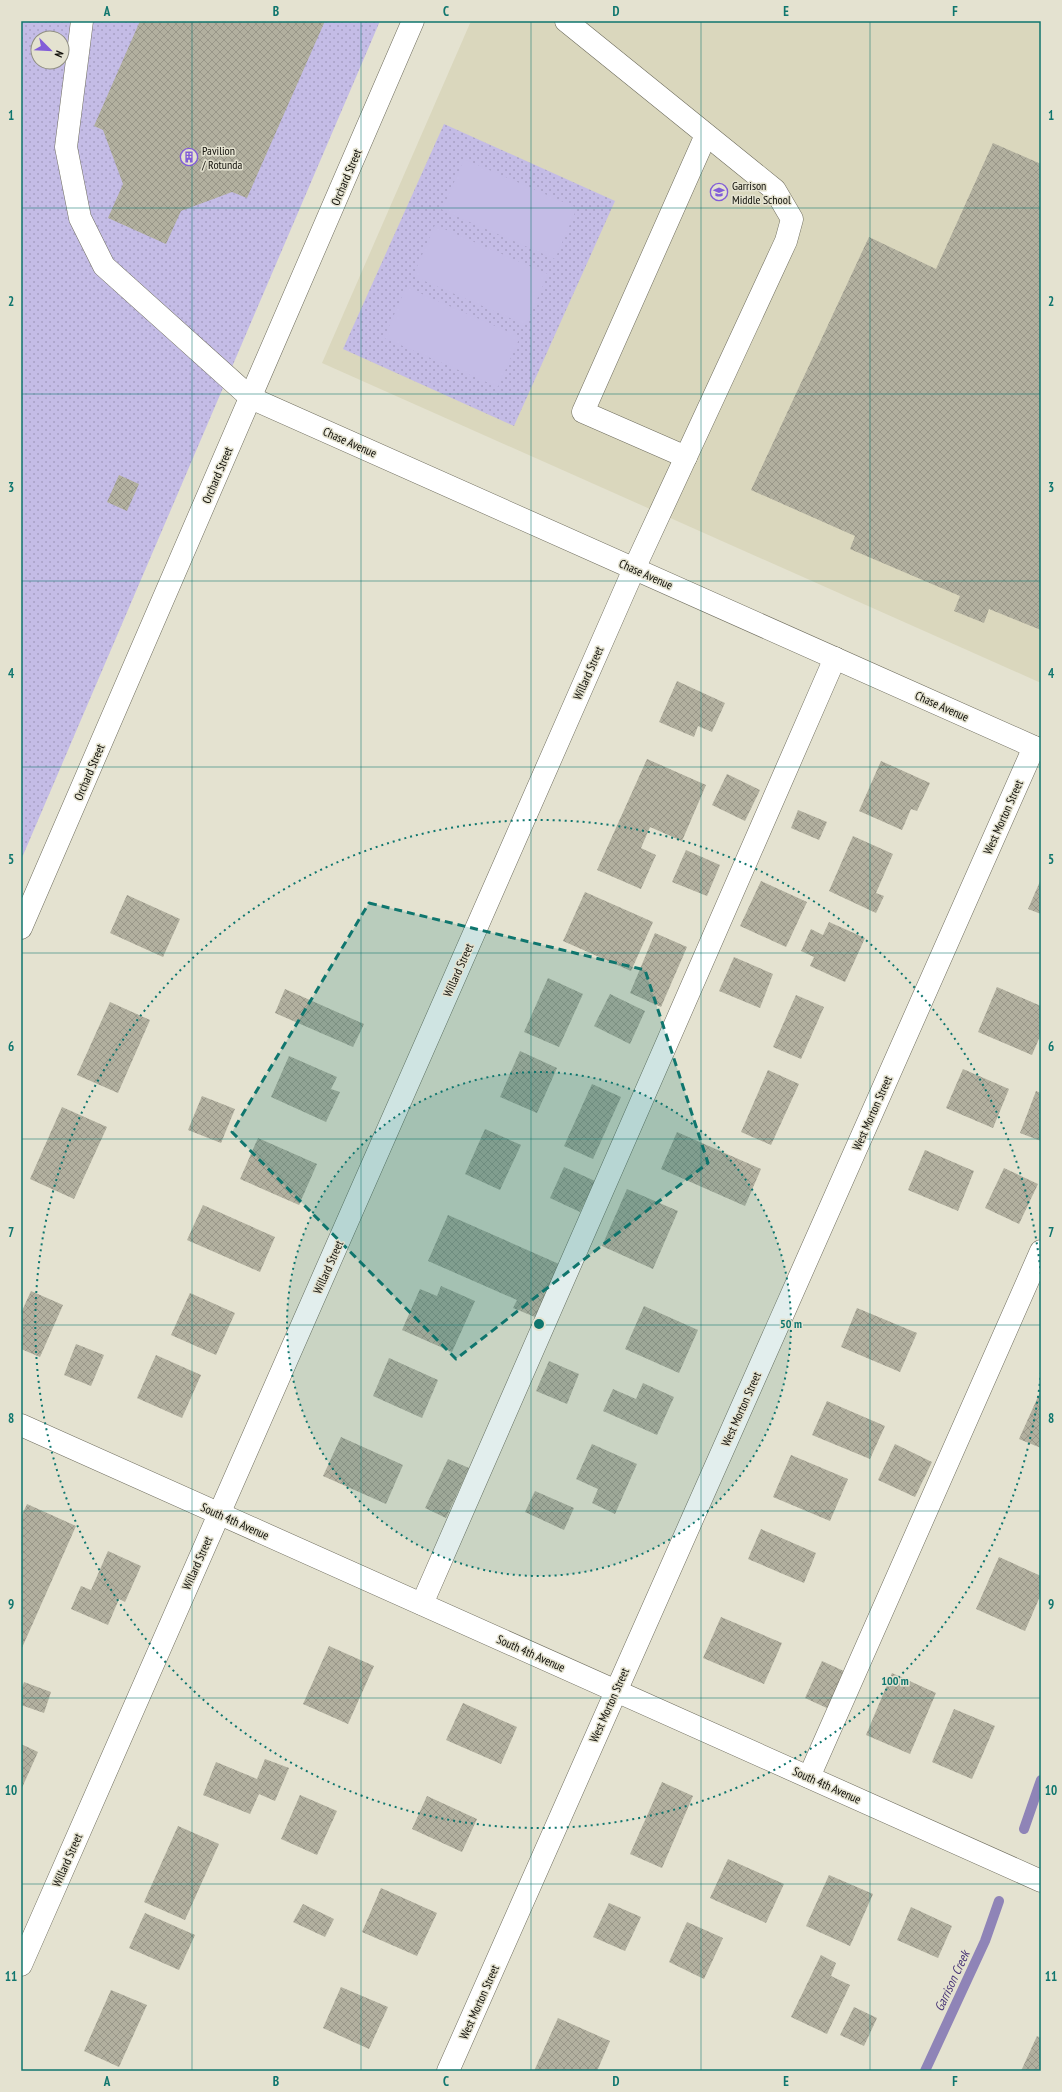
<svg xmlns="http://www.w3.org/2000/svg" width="1062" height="2092" viewBox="0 0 1062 2092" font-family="'PT Sans Narrow',sans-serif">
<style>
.built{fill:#dad7bd}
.green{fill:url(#green-dots);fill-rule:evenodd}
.pitch{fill:#c4bce6}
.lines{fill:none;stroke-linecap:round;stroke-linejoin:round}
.stream{stroke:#8f84b7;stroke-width:10}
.building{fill:url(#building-cross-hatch)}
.minor-casing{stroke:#6e6c5d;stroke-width:23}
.minor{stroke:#fff;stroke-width:22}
.marked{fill:#0f766e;fill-opacity:0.2;stroke:#0f766e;stroke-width:3;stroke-dasharray:8 5;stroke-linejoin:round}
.grid{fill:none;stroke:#0f766e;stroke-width:1;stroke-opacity:0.55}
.ring{fill:none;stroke:#0f766e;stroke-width:2;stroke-dasharray:2 4}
.labels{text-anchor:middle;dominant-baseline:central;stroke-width:3;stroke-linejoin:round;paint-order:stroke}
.poi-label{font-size:12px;fill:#100f09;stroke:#e4e2d0;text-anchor:start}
.street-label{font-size:12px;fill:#100f09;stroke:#e4e2d0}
.water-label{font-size:13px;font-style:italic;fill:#493677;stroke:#e4e2d0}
.centre{fill:#0f766e;stroke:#e4e2d0;stroke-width:2}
.ring-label{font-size:12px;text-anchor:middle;font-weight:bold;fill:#0f766e;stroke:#e4e2d0;stroke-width:3;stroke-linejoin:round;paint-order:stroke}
.neatline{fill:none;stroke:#0f766e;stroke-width:1.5}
.grid-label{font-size:13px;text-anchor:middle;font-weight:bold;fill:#0f766e}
</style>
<defs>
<pattern id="green-dots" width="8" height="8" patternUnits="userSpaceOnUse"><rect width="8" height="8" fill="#c4bce6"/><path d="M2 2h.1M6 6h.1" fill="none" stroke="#a7a0c4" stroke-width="1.8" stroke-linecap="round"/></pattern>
<pattern id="building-cross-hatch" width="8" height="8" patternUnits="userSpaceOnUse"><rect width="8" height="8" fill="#b2b09f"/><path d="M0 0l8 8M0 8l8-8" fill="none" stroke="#989688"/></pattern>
</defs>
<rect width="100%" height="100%" fill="#e4e2d0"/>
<path class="built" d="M471 21H1041V683L322 363Z"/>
<g class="green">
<path d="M21 21H380L21 860ZM38 38H62V62H38Z"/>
<path d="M444 124 615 201 514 426 343 349Z"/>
</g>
<g class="pitch">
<path d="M464 159 577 208 555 259 442 210Z"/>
<path d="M435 225 548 274 526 325 413 276Z"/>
<path d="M406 287 520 337 498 387 384 338Z"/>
</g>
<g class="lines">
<g class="stream">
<path d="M1024 1829 1041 1780"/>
<path d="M925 2071 985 1941 999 1901"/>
</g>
</g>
<g class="building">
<path d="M140 21H325L247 198 232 192 181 211 166 244 108 218 123 184 103 130 94 126Z"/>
<path d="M993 143 1041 164V630L989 609 984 623 954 611 960 596 850 549 855 536 751 490 869 237 936 269Z"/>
<path d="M119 475 139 484 127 511 107 502Z"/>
<path d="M677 681 725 703 712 732 698 726 694 737 659 722Z"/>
<path d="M647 759 706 785 682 841 650 827 641 848 656 855 641 889 597 870Z"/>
<path d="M881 761 930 783 917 811 911 809 902 830 859 811Z"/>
<path d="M727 774 760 790 745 821 712 805Z"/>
<path d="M798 810 827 822 819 840 791 828Z"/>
<path d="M853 836 893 854 876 893 884 896 876 913 829 891Z"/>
<path d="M686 850 720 865 707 896 672 882Z"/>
<path d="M1041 879V914L1028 909Z"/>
<path d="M761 881 807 902 786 947 740 926Z"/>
<path d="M585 892 653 922 631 971 563 941Z"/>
<path d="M127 895 180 919 163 957 110 933Z"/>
<path d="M829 922 865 938 845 982 810 966 814 957 801 951 811 929 823 935Z"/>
<path d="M655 933 687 947 661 1007 630 993Z"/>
<path d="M734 957 773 974 760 1008 719 991Z"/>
<path d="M548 978 583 994 559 1047 524 1032Z"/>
<path d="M997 987 1041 1006V1034L1032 1055 978 1032Z"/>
<path d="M285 989 364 1024 353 1047 275 1013Z"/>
<path d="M610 994 645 1011 630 1044 594 1026Z"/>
<path d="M796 995 824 1007 801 1059 773 1047Z"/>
<path d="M110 1002 150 1020 118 1093 77 1075Z"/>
<path d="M520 1051 557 1068 537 1113 500 1097Z"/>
<path d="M289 1056 337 1077 331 1089 340 1092 326 1122 271 1097Z"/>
<path d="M963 1069 1009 1089 993 1128 946 1108Z"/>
<path d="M768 1070 799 1084 771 1145 741 1132Z"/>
<path d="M592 1084 621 1097 593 1159 564 1146Z"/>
<path d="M1036 1091 1041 1093V1141L1020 1133Z"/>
<path d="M202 1096 235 1109 221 1143 188 1130Z"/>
<path d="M62 1107 107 1127 74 1199 30 1179Z"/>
<path d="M485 1129 521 1145 500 1190 465 1174Z"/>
<path d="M677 1132 761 1169 745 1206 661 1169Z"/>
<path d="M258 1138 317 1164 299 1205 240 1179Z"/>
<path d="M925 1150 974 1171 958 1211 908 1190Z"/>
<path d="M564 1167 595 1181 580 1212 550 1198Z"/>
<path d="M1004 1168 1038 1184 1019 1224 985 1208Z"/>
<path d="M627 1189 678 1211 653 1269 602 1246Z"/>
<path d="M203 1205 275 1237 260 1272 187 1240Z"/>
<path d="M448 1215 559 1264 535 1317 513 1308 517 1300 428 1261Z"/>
<path d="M441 1286 475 1301 452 1352 402 1330 420 1289 437 1296Z"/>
<path d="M31 1291 63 1305 40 1357 21 1349V1313Z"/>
<path d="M190 1293 235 1313 216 1355 171 1335Z"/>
<path d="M644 1306 698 1330 679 1373 625 1349Z"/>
<path d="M857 1308 917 1333 900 1372 841 1347Z"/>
<path d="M76 1344 104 1355 91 1386 64 1375Z"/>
<path d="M156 1355 201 1375 182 1418 137 1398Z"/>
<path d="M389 1358 438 1380 422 1418 373 1396Z"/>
<path d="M549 1361 579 1374 567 1404 536 1391Z"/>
<path d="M643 1383 674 1397 657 1435 603 1411 613 1389 636 1399Z"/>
<path d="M1041 1390V1448L1019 1439Z"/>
<path d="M827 1401 885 1426 870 1459 812 1435Z"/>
<path d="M341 1437 403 1465 386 1504 323 1476Z"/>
<path d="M592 1444 637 1464 615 1514 592 1503 598 1489 576 1479Z"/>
<path d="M895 1444 932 1462 915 1497 878 1480Z"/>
<path d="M791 1455 848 1479 830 1521 773 1497Z"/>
<path d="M448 1459 469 1468 446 1518 425 1508Z"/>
<path d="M535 1491 574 1508 564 1530 525 1512Z"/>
<path d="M27 1504 76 1526 21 1650V1517Z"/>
<path d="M761 1529 816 1553 804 1583 748 1559Z"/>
<path d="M108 1551 141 1566 125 1602 119 1599 108 1625 71 1609 81 1586 91 1590Z"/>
<path d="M999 1557 1041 1576V1594L1025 1631 976 1609Z"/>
<path d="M721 1617 782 1643 764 1684 703 1658Z"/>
<path d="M329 1646 374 1666 348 1724 303 1704Z"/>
<path d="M822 1661 846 1672 829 1709 805 1698Z"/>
<path d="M892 1673 936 1693 910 1754 866 1735Z"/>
<path d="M24 1682 51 1692 44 1713 21 1705V1690Z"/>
<path d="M463 1703 517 1727 501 1764 446 1740Z"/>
<path d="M954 1709 995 1726 972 1779 932 1762Z"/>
<path d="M21 1744 38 1752 21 1790Z"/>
<path d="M265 1759 289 1768 275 1801 259 1794 250 1814 203 1795 216 1762 257 1779Z"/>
<path d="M662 1782 693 1796 662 1868 630 1854Z"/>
<path d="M300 1795 337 1811 317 1855 281 1839Z"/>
<path d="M427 1796 477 1819 462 1852 412 1829Z"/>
<path d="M178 1826 219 1844 185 1920 144 1902Z"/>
<path d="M728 1859 784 1884 766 1923 710 1898Z"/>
<path d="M829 1875 873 1894 850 1946 806 1926Z"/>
<path d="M381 1888 437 1913 417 1956 362 1932Z"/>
<path d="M609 1903 641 1917 625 1951 593 1937Z"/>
<path d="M303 1904 334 1919 325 1937 293 1922Z"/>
<path d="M911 1907 952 1926 938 1958 897 1940Z"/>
<path d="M145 1913 195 1935 179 1970 129 1948Z"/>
<path d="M687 1922 723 1938 704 1979 669 1962Z"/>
<path d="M821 1955 836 1963 831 1976 850 1985 827 2034 791 2017Z"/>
<path d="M341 1987 388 2007 369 2049 323 2028Z"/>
<path d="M111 1990 147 2005 119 2067 84 2051Z"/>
<path d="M854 2007 877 2018 864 2046 840 2035Z"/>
<path d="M558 2018 610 2041 597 2071H534Z"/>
<path d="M1037 2036 1041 2038V2071H1021Z"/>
</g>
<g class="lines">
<defs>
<g id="minor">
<path d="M82 21 66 147 80 218 104 266 251 398 1041 750"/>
<path d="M686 457 583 412 706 135"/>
<path d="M21 928 413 21"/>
<path d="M21 1425 1041 1881"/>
<path d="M422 1604 835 658"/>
<path d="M809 1777 1041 1251"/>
<path d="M21 1965 634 569 786 241 792 219 775 190 566 21"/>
<path d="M448 2071 1034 747"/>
</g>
</defs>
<use href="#minor" class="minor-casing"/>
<use href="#minor" class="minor"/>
</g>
<path class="marked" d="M369 903 645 970 708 1163 456 1359 232 1132Z"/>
<path class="grid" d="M192 21V2071M361 21V2071M531 21V2071M701 21V2071M870 21V2071M21 208H1041M21 394H1041M21 581H1041M21 767H1041M21 953H1041M21 1139H1041M21 1325H1041M21 1511H1041M21 1698H1041M21 1884H1041"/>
<circle cx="539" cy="1324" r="252" fill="#0f766e" fill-opacity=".12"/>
<g class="ring">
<circle cx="539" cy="1324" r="252"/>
<path d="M1041 1372A504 504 0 1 1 1041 1276"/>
</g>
<defs>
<symbol id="building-ring" viewBox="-11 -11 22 22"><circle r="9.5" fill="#e4e2d0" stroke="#825dd8" stroke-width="1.5"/><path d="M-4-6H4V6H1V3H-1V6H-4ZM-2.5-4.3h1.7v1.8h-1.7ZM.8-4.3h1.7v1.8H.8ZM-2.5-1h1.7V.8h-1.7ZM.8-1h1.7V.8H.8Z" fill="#825dd8"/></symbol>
<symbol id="school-ring" viewBox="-11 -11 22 22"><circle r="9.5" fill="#e4e2d0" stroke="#825dd8" stroke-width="1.5"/><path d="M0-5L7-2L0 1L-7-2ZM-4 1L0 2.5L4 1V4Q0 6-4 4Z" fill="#825dd8"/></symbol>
</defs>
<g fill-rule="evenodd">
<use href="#building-ring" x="179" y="147" width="20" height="20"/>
<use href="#school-ring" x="709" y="182" width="20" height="20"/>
</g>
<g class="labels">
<g class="poi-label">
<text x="202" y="150">Pavilion<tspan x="202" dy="14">/ Rotunda</tspan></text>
<text x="732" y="185">Garrison<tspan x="732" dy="14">Middle School</tspan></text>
</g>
<g class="street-label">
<text transform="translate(346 177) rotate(-67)">Orchard Street</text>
<text transform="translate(350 442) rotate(24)">Chase Avenue</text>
<text transform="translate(217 475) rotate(-67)">Orchard Street</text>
<text transform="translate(646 574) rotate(24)">Chase Avenue</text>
<text transform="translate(588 673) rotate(-66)">Willard Street</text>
<text transform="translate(942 706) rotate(24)">Chase Avenue</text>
<text transform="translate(89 772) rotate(-67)">Orchard Street</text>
<text transform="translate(1003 817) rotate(-66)">West Morton Street</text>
<text transform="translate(458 970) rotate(-66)">Willard Street</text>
<text transform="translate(872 1113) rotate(-66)">West Morton Street</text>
<text transform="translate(328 1267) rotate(-66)">Willard Street</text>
<text transform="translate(741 1409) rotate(-66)">West Morton Street</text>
<text transform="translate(235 1521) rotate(24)">South 4th Avenue</text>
<text transform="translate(197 1563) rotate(-66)">Willard Street</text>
<text transform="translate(531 1653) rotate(24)">South 4th Avenue</text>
<text transform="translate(609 1705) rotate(-66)">West Morton Street</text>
<text transform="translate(827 1785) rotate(24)">South 4th Avenue</text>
<text transform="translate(67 1860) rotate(-66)">Willard Street</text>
<text transform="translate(479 2002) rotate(-66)">West Morton Street</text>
</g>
<g class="water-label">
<text transform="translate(952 1981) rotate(-65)">Garrison Creek</text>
</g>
</g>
<circle cx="539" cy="1324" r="6" class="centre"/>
<g class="ring-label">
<text x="791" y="1328">50 m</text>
<text x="895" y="1685">100 m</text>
</g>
<rect width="1062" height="2092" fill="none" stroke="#e4e2d0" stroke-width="44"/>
<g transform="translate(50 50) rotate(114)"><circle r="19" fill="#e4e2d0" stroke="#8f8e80"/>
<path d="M0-3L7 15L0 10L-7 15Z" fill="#825dd8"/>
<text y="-6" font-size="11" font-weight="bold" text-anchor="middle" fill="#100f09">N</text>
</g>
<rect x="22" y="22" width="1018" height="2048" class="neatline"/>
<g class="grid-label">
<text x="107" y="16">A</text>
<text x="276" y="16">B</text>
<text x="446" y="16">C</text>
<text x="616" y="16">D</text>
<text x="786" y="16">E</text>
<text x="955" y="16">F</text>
<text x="11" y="120">1</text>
<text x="1051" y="120">1</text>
<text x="11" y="306">2</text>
<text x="1051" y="306">2</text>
<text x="11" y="492">3</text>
<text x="1051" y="492">3</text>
<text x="11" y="678">4</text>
<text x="1051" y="678">4</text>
<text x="11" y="864">5</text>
<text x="1051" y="864">5</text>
<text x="11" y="1051">6</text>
<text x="1051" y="1051">6</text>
<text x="11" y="1237">7</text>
<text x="1051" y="1237">7</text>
<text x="11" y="1423">8</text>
<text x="1051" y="1423">8</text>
<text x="11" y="1609">9</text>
<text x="1051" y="1609">9</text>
<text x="11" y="1795">10</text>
<text x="1051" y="1795">10</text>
<text x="11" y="1981">11</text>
<text x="1051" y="1981">11</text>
<text x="107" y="2086">A</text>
<text x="276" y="2086">B</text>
<text x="446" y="2086">C</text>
<text x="616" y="2086">D</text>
<text x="786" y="2086">E</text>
<text x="955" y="2086">F</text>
</g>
</svg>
